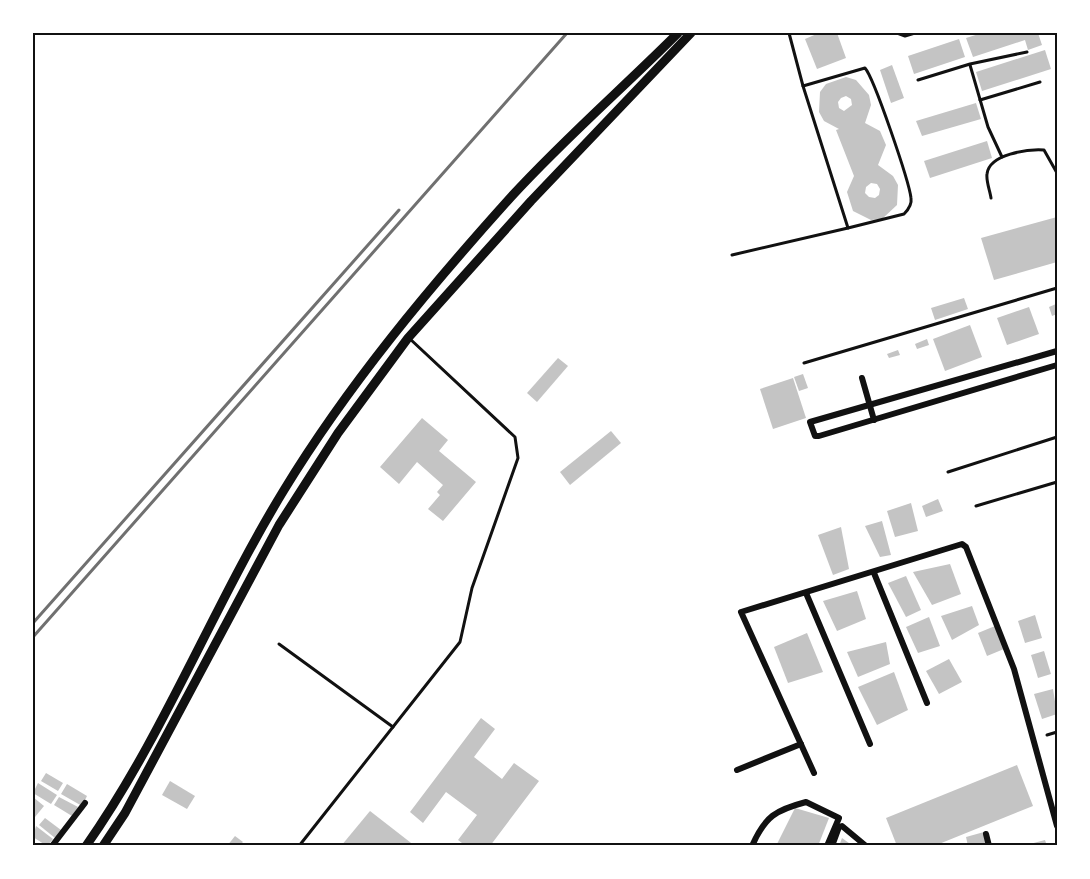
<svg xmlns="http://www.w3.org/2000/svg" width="1090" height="879" viewBox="0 0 1090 879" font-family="'DejaVu Sans',sans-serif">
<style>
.building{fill:#c4c4c4;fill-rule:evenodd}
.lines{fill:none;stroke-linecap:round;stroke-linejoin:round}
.service{stroke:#111;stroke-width:3}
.minor{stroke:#111;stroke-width:6}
.secondary{stroke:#111;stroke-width:9}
.rail{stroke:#707070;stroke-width:3}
.neatline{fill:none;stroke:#111;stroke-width:2}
</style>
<rect width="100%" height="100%" fill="#fff"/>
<g class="building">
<path d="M819 33H837L846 58 817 69 805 39Z"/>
<path d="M982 33H1038L1042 45 1028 50 1025 40 973 57 966 38Z"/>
<path d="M959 39 965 57 914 74 908 56Z"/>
<path d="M1045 50 1051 69 982 91 976 72Z"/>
<path d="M892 65 904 98 891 103 880 70Z"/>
<path d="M846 77 856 80 869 95 871 105 865 123 880 131 886 145 878 165 893 176 898 185 897 205 882 219 871 220 853 211 847 192 854 176 836 130 839 129 824 121 819 112 820 92 826 84ZM846 96 851 99 852 105 844 111 839 108 838 102 841 98ZM871 183 877 184 880 189 879 195 875 198 869 197 865 193 866 187Z"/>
<path d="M976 103 981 119 922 136 916 121Z"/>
<path d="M987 141 992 158 930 178 924 161Z"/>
<path d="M1057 217V262L994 280 981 238Z"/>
<path d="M964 298 968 309 935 320 931 308Z"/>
<path d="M1056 304 1057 314 1052 316 1049 307Z"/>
<path d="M1029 307 1039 334 1007 345 997 318Z"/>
<path d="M970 325 982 357 945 371 933 339Z"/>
<path d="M927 339 929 345 917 349 915 344Z"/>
<path d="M898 350 900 355 889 358 887 354Z"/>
<path d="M558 358 568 366 537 402 527 393Z"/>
<path d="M803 374 808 388 799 391 794 377Z"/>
<path d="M793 378 806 418 773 429 760 389Z"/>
<path d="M422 418 448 440 439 451 476 482 443 521 428 509 440 495 437 492 443 485 417 462 399 484 380 467Z"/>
<path d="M611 431 621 443 570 485 560 472Z"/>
<path d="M938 499 943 511 926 517 922 506Z"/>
<path d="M911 503 918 531 895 537 887 511Z"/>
<path d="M882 521 891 555 880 557 865 526Z"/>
<path d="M841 527 849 569 833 575 818 535Z"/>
<path d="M950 564 961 594 932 605 913 572Z"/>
<path d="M906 576 921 610 906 617 888 583Z"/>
<path d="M857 591 866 619 837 631 823 601Z"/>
<path d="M972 606 979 625 952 640 941 616Z"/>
<path d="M1035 615 1042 638 1025 643 1018 621Z"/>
<path d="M929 617 940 646 918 653 906 627Z"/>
<path d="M995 626 1004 649 987 656 978 633Z"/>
<path d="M807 633 823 672 788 683 774 647Z"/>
<path d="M886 642 890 664 858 677 847 652Z"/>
<path d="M1044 651 1051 674 1038 678 1031 655Z"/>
<path d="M949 659 962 682 939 694 926 671Z"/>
<path d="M894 672 908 710 877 725 858 687Z"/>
<path d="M1053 689 1057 714 1042 719 1034 694Z"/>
<path d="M481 718 495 729 474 757 502 779 514 763 539 781 490 846H466L458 840 477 815 446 792 423 823 410 812Z"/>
<path d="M1017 765 1033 806 934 846H897L886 818Z"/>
<path d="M46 773 63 783 58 791 41 781Z"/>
<path d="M170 781 195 796 187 809 162 795Z"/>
<path d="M38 783 57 795 51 804 33 793Z"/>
<path d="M67 784 87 796 82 806 61 794Z"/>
<path d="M33 797 44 806 35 817 33 816Z"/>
<path d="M59 797 78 807 72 816 54 805Z"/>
<path d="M795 808 829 818 818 846H776Z"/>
<path d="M370 811 415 846H341Z"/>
<path d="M45 818 61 830 55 838 39 825Z"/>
<path d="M36 826 53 839 47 846 33 837Z"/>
<path d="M984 832 987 846H968L966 837Z"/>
<path d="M235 836 243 842 239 846H227Z"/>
<path d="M842 838 853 846H839Z"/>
<path d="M1045 840 1047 846H1026V845Z"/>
</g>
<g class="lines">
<g class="service">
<path d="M897 33 905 36 915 33"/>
<path d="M970 65 988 127 1002 157"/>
<path d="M918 80 970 64 1027 52"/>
<path d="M803 86 865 68C874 78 909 181 911 198 912 204 908 210 904 214L848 228"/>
<path d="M980 100 1040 82"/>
<path d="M991 198C990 191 986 181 987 174 989 154 1028 149 1044 150L1057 173"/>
<path d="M732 255 848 228 803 86 789 33"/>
<path d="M804 363 1057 288"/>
<path d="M948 472 1057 437"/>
<path d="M976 506 1057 482"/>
<path d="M279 644 393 727"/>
<path d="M1047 735 1057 732"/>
<path d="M299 846 460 642 472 588 518 458 515 437 409 338"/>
</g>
<g class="minor">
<path d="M1057 351 810 422 815 436H819L1057 365"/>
<path d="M862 378 874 420"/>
<path d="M874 573 927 703"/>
<path d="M806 593 870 744"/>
<path d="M737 770 801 744"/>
<path d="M814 773 741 612 962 544 966 547 1014 669 1057 826"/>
<path d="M986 834 989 846"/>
<path d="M52 846 85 803"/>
<path d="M752 846C765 816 776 810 806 802L839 818 827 846"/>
<path d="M832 846 839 827 842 826 866 846"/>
</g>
<g class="secondary">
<path d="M86 846C164 735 213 606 284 490 348 385 429 288 511 197 563 140 623 88 678 33"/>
<path d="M103 846 125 813 279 525 338 433 408 338 531 201 691 33"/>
</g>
<g class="rail">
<path d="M33 623 399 210"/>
<path d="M33 637 567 33"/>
</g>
</g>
<rect width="1090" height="879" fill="none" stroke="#ffffff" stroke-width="69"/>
<rect x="34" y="34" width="1022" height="810" class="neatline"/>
</svg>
